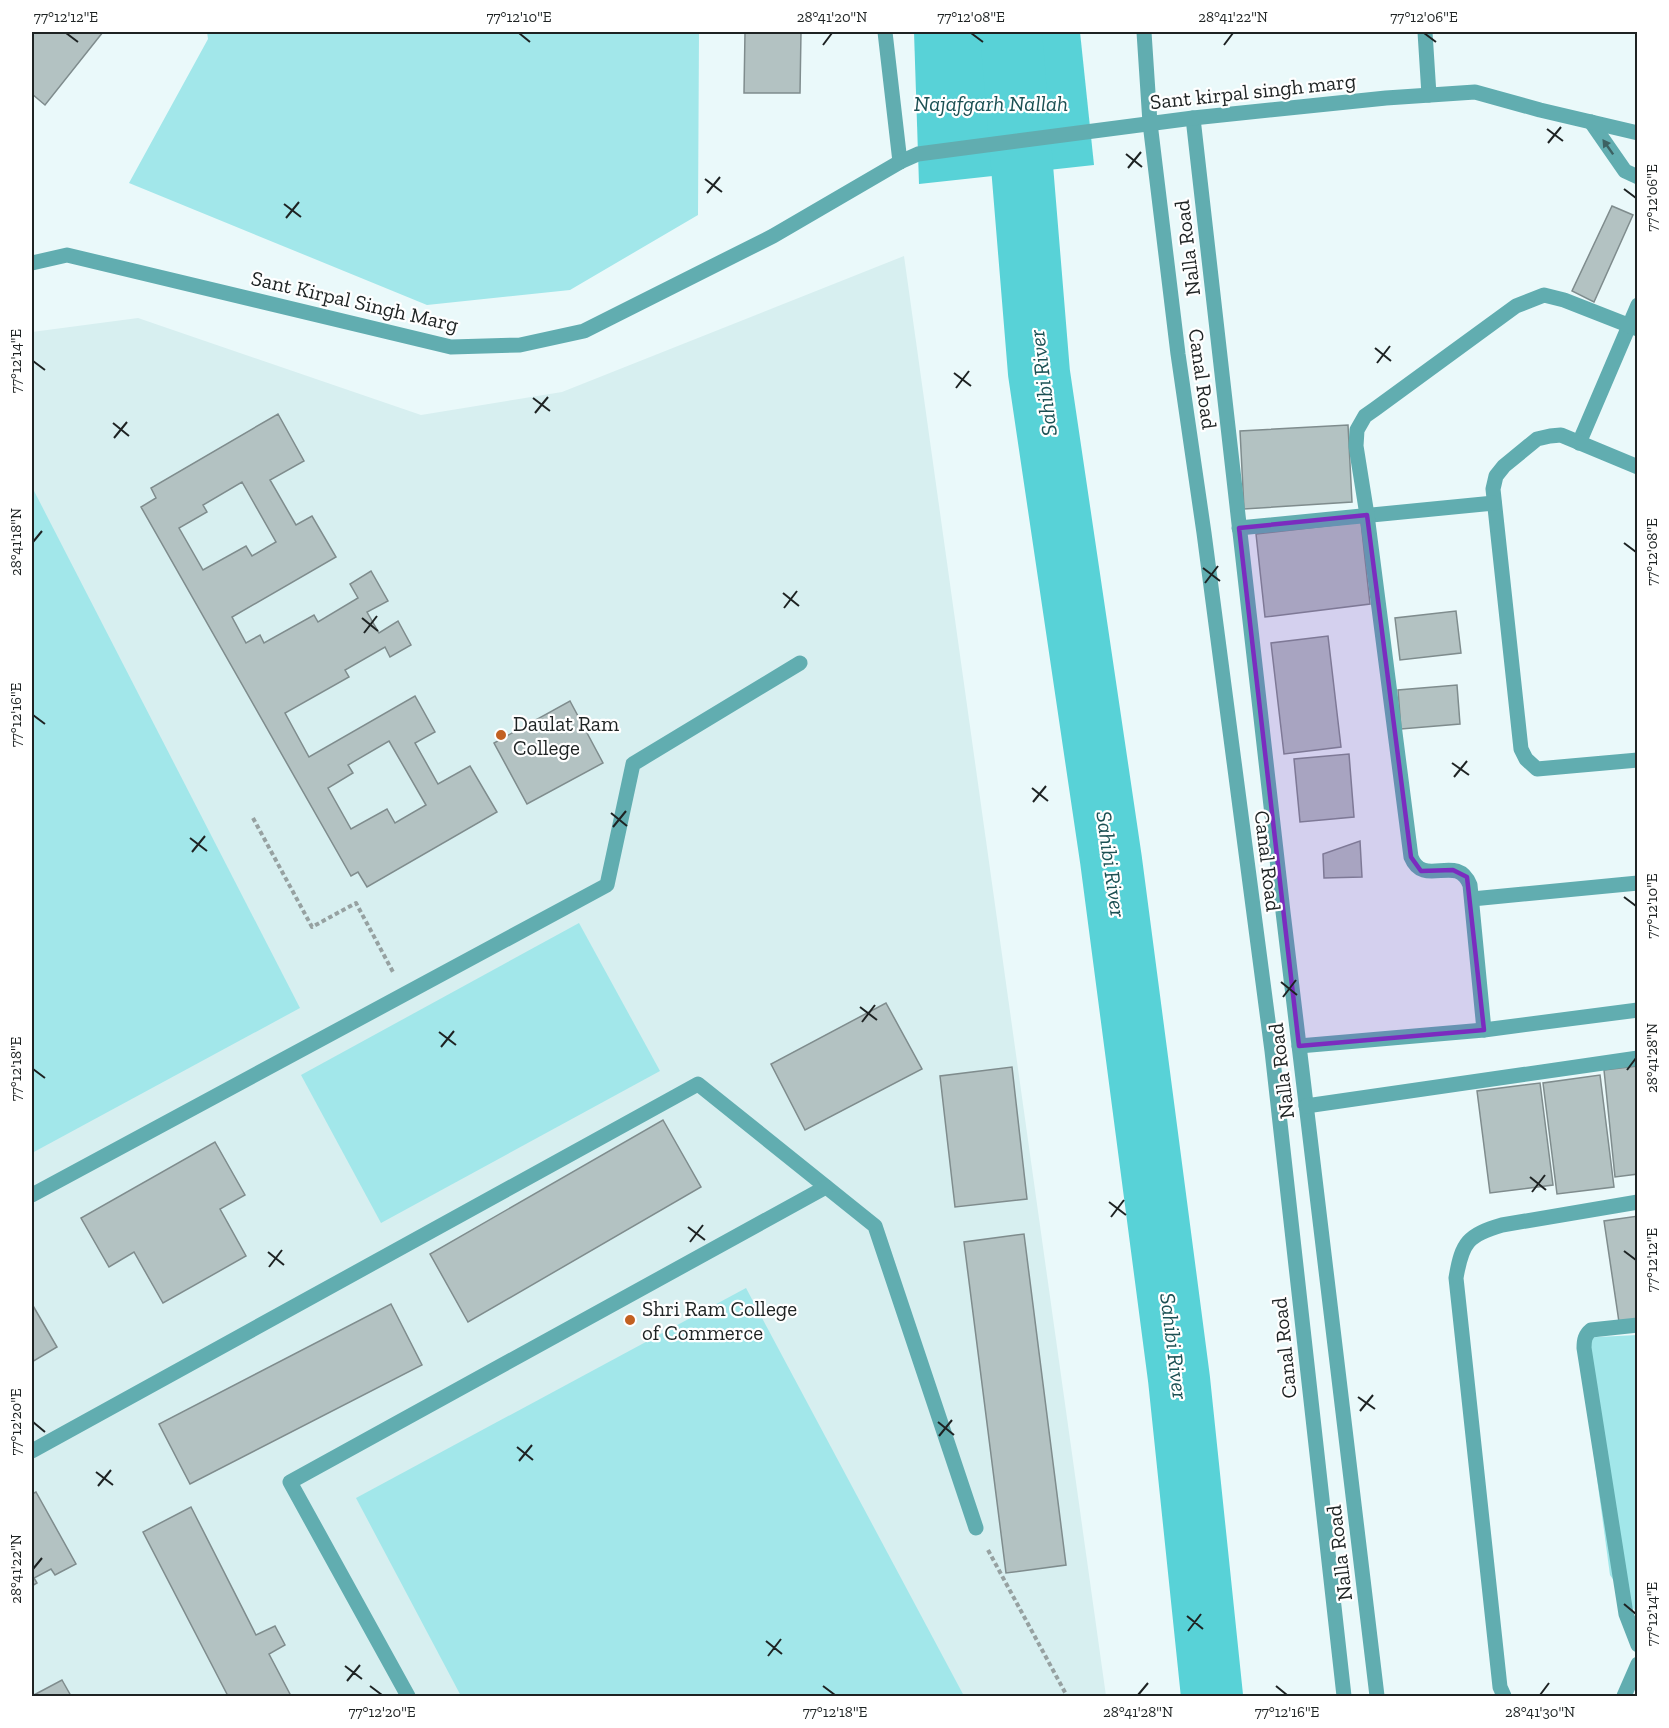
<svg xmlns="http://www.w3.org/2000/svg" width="1669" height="1728" viewBox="0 0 1669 1728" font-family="'Zilla Slab',serif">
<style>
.built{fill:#d7eff0}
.green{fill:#a2e7ea}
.water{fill:#58d2d7}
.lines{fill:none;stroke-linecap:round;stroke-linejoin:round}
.river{stroke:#58d2d7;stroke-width:62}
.building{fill:#b3c2c2;stroke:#7f8c8d;stroke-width:1.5;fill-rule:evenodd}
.path{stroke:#96a1a1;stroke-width:4;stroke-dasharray:4.5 3;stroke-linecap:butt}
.minor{stroke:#61adb0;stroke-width:15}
.oneway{fill:#3c6162}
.marked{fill:#7b2cbf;fill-opacity:0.2;stroke:#7b2cbf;stroke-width:4.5;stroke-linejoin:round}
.ticks{fill:none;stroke:#1e2323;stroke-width:2}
.poi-dot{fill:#c26021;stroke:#fff;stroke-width:2}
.labels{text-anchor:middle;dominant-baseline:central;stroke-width:4.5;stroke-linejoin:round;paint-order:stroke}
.street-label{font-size:21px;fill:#1e2323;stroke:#fff}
.poi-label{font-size:21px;fill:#1e2323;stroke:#fff;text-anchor:start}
.water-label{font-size:22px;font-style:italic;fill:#1b5053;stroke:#fff}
.neatline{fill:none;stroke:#1e2323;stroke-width:2}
.ticks-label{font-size:15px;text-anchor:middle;fill:#1e2323}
</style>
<rect width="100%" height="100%" fill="#eaf9fa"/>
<path class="built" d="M904 256 1106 1696H32V332L138 318 421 415 562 392Z"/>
<g class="green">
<path d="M207 32H699L698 215 570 290 427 305 129 183 208 39Z"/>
<path d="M32 487 300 1008 32 1153Z"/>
<path d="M579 923 660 1071 381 1223 301 1075Z"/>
<path d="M746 1288 964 1696H461L356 1498Z"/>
<path d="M1637 1335V1614L1610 1575 1578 1338Z"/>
</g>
<path class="water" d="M914 32H1080L1094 165 919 184Z"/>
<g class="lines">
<path class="river" d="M1011 32 1039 373 1111 860 1179 1379 1212 1696"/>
</g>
<g class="building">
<path d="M32 32H103L45 105 32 94Z"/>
<path d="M745 32H801L800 93H744Z"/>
<path d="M1612 206 1633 215 1594 302 1572 291Z"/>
<path d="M278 414 304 461 270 480 296 525 312 516 336 557 232 617 246 643 260 635 264 643 314 615 318 622 358 598 350 584 371 571 388 601 367 612 379 633 398 621 411 645 390 657 385 647 345 670 349 677 285 713 309 757 415 696 435 732 415 743 438 784 470 766 497 812 367 887 358 872 351 876 141 507 156 498 151 488ZM242 482 276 542 252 556 246 546 203 570 179 528 207 512 203 505ZM389 741 426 805 395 823 387 809 351 829 328 788 353 773 348 765Z"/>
<path d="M1348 425 1352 502 1244 509 1240 431Z"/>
<path d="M1361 522 1370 604 1265 617 1256 534Z"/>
<path d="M1456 611 1461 653 1400 660 1395 618Z"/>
<path d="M1328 636 1341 747 1284 754 1271 643Z"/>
<path d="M1457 685 1460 724 1401 729 1398 690Z"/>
<path d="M570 701 603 763 527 804 494 743Z"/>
<path d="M1349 754 1354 817 1300 822 1294 759Z"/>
<path d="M1360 841 1362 877 1324 878 1323 854Z"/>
<path d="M886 1003 922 1069 805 1130 771 1064Z"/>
<path d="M1638 1066V1174L1615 1177 1604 1070Z"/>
<path d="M1012 1067 1027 1199 955 1207 940 1076Z"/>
<path d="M1600 1075 1614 1187 1557 1194 1543 1083Z"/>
<path d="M1540 1083 1553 1185 1490 1193 1477 1091Z"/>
<path d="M663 1120 701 1187 468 1322 430 1254Z"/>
<path d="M215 1142 245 1195 220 1209 246 1256 163 1303 134 1252 109 1267 81 1218Z"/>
<path d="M1638 1216V1320L1619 1322 1604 1221Z"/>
<path d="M1024 1234 1066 1565 1006 1573 964 1242Z"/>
<path d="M32 1304 57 1347 32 1362Z"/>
<path d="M391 1304 422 1365 190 1484 159 1424Z"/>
<path d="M36 1492 76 1564 55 1575 51 1569 34 1578 37 1583 32 1586V1494Z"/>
<path d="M191 1507 256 1635 275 1626 285 1645 269 1654 291 1696H228L143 1532Z"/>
<path d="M62 1680 71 1696H32Z"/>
</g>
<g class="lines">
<g class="path">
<path d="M253 818 312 927 356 903 393 972"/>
<path d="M988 1550 1067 1696"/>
</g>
<g class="minor">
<path d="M885 32 900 162"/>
<path d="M1144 32 1150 123 1178 354 1204 533 1272 1051 1344 1696"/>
<path d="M1425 32 1429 95"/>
<path d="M1193 118 1283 912 1377 1696"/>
<path d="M1591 122 1625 171 1638 177"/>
<path d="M32 263 67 255 451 347 520 345 584 331 773 236 900 162 918 154 1193 118 1386 98 1475 92 1540 110 1638 133"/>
<path d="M1579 443 1638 305"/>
<path d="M1638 467 1561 435 1550 436 1537 439 1504 466 1496 476 1493 489 1521 749 1526 759 1537 769 1638 760"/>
<path d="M1239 528 1494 503"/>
<path d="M1472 899 1638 883"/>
<path d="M1484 1030 1470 885C1457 852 1424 889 1411 857L1367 515 1356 446 1357 430 1365 416 1375 409 1516 306 1544 295 1564 300 1638 329"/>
<path d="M1299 1046 1484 1030 1638 1010"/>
<path d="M1306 1106 1638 1058"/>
<path d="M32 1195 607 885 633 764 800 663"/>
<path d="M1638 1325 1591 1330C1585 1335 1584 1340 1584 1348L1626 1614 1638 1645"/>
<path d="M32 1451 698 1084 875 1226 976 1528"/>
<path d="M408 1696 290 1482 826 1187"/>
<path d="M1504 1696 1500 1687 1456 1278C1462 1242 1468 1235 1502 1225L1638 1202"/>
<path d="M1624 1696 1638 1664"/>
</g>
</g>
<defs><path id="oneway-solid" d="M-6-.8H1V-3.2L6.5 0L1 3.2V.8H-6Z" transform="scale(1.5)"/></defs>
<use class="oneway" href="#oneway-solid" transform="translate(1608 147) rotate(-125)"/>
<path class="marked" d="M1367 515 1411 857 1421 871 1453 870 1467 877 1484 1030 1299 1046 1239 528Z"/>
<path class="ticks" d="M66 33 78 42M519 33 530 42M971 33 983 42M1424 33 1436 42M823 45 832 33M1224 45 1233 33M1547 129 1563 141M1548 143 1561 127M1126 154 1142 167M1128 168 1141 152M705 179 722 192M1624 189 1636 198M707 193 720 177M284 204 301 217M286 218 299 202M1375 348 1391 361M33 361 45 370M1377 363 1390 346M954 373 971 386M956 388 969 371M533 398 550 411M535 413 548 397M113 423 129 436M114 438 127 422M33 542 42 531M1624 543 1636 552M1203 568 1220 581M1205 583 1218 566M783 593 799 606M784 608 797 591M362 618 378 631M364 633 377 616M33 715 45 724M1452 763 1469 775M1454 777 1467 761M1032 788 1048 801M1033 802 1046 786M611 813 627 826M613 827 626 811M190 838 207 851M192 852 205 836M1624 897 1636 906M1281 982 1297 995M1283 997 1296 980M860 1007 877 1020M862 1022 875 1005M439 1032 456 1045M441 1047 454 1031M33 1069 45 1078M1627 1070 1636 1058M1530 1177 1546 1190M1532 1192 1545 1175M1109 1202 1126 1215M1111 1217 1124 1200M688 1227 705 1240M690 1242 703 1225M1624 1251 1636 1260M268 1252 284 1265M269 1267 282 1250M1358 1397 1375 1409M1360 1411 1373 1395M33 1422 45 1432M938 1422 954 1435M939 1436 952 1420M517 1447 533 1460M519 1461 532 1445M96 1472 113 1485M98 1486 111 1470M33 1569 42 1558M1624 1604 1636 1614M1187 1616 1203 1629M1188 1631 1201 1614M766 1641 782 1654M768 1656 781 1639M345 1666 362 1679M347 1681 360 1665M370 1686 382 1695M823 1686 835 1695M1276 1686 1287 1695M1138 1695 1148 1683M1540 1695 1549 1683"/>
<g class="poi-dot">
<circle cx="501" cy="735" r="6"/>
<circle cx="630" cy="1320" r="6"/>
</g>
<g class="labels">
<g class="street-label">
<text transform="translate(1253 91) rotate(-6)">Sant kirpal singh marg</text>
<text transform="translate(1187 248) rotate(-97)">Nalla Road</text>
<text transform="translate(355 301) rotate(13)">Sant Kirpal Singh Marg</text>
<text transform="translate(1203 379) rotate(82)">Canal Road</text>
<text transform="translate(1268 861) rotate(83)">Canal Road</text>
<text transform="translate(1281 1071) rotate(-97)">Nalla Road</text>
<text transform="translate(1284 1348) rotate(-96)">Canal Road</text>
<text transform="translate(1339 1553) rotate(-97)">Nalla Road</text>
</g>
<g class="poi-label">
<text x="513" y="723">Daulat Ram<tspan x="513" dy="24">College</tspan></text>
<text x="642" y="1308">Shri Ram College<tspan x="642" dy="24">of Commerce</tspan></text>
</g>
<g class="water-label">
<text x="991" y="103">Najafgarh Nallah</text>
<text transform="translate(1043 383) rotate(-97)">Sahibi River</text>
<text transform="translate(1111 864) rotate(82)">Sahibi River</text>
<text transform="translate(1174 1346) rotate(83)">Sahibi River</text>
</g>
</g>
<rect width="1669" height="1728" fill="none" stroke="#ffffff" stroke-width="66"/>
<rect x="33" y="33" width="1603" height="1662" class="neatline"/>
<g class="ticks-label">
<text x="66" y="22">77°12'12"E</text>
<text x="519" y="22">77°12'10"E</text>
<text x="832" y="22">28°41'20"N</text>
<text x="971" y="22">77°12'08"E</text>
<text x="1233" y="22">28°41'22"N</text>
<text x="1424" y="22">77°12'06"E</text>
<text transform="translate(1652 198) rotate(-90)" y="5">77°12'06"E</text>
<text transform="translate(16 361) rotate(-90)" y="5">77°12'14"E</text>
<text transform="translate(16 542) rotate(-90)" y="5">28°41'18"N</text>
<text transform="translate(1652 552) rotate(-90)" y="5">77°12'08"E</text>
<text transform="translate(16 715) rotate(-90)" y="5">77°12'16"E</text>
<text transform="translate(1652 906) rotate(-90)" y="5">77°12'10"E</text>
<text transform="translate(1652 1058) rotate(-90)" y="5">28°41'28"N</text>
<text transform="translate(16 1069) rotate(-90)" y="5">77°12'18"E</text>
<text transform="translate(1652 1260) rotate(-90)" y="5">77°12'12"E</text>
<text transform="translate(16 1422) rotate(-90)" y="5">77°12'20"E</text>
<text transform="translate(16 1569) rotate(-90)" y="5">28°41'22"N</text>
<text transform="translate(1652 1614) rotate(-90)" y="5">77°12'14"E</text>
<text x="382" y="1717">77°12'20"E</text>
<text x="835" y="1717">77°12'18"E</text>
<text x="1138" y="1717">28°41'28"N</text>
<text x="1287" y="1717">77°12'16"E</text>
<text x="1540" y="1717">28°41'30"N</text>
</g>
</svg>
